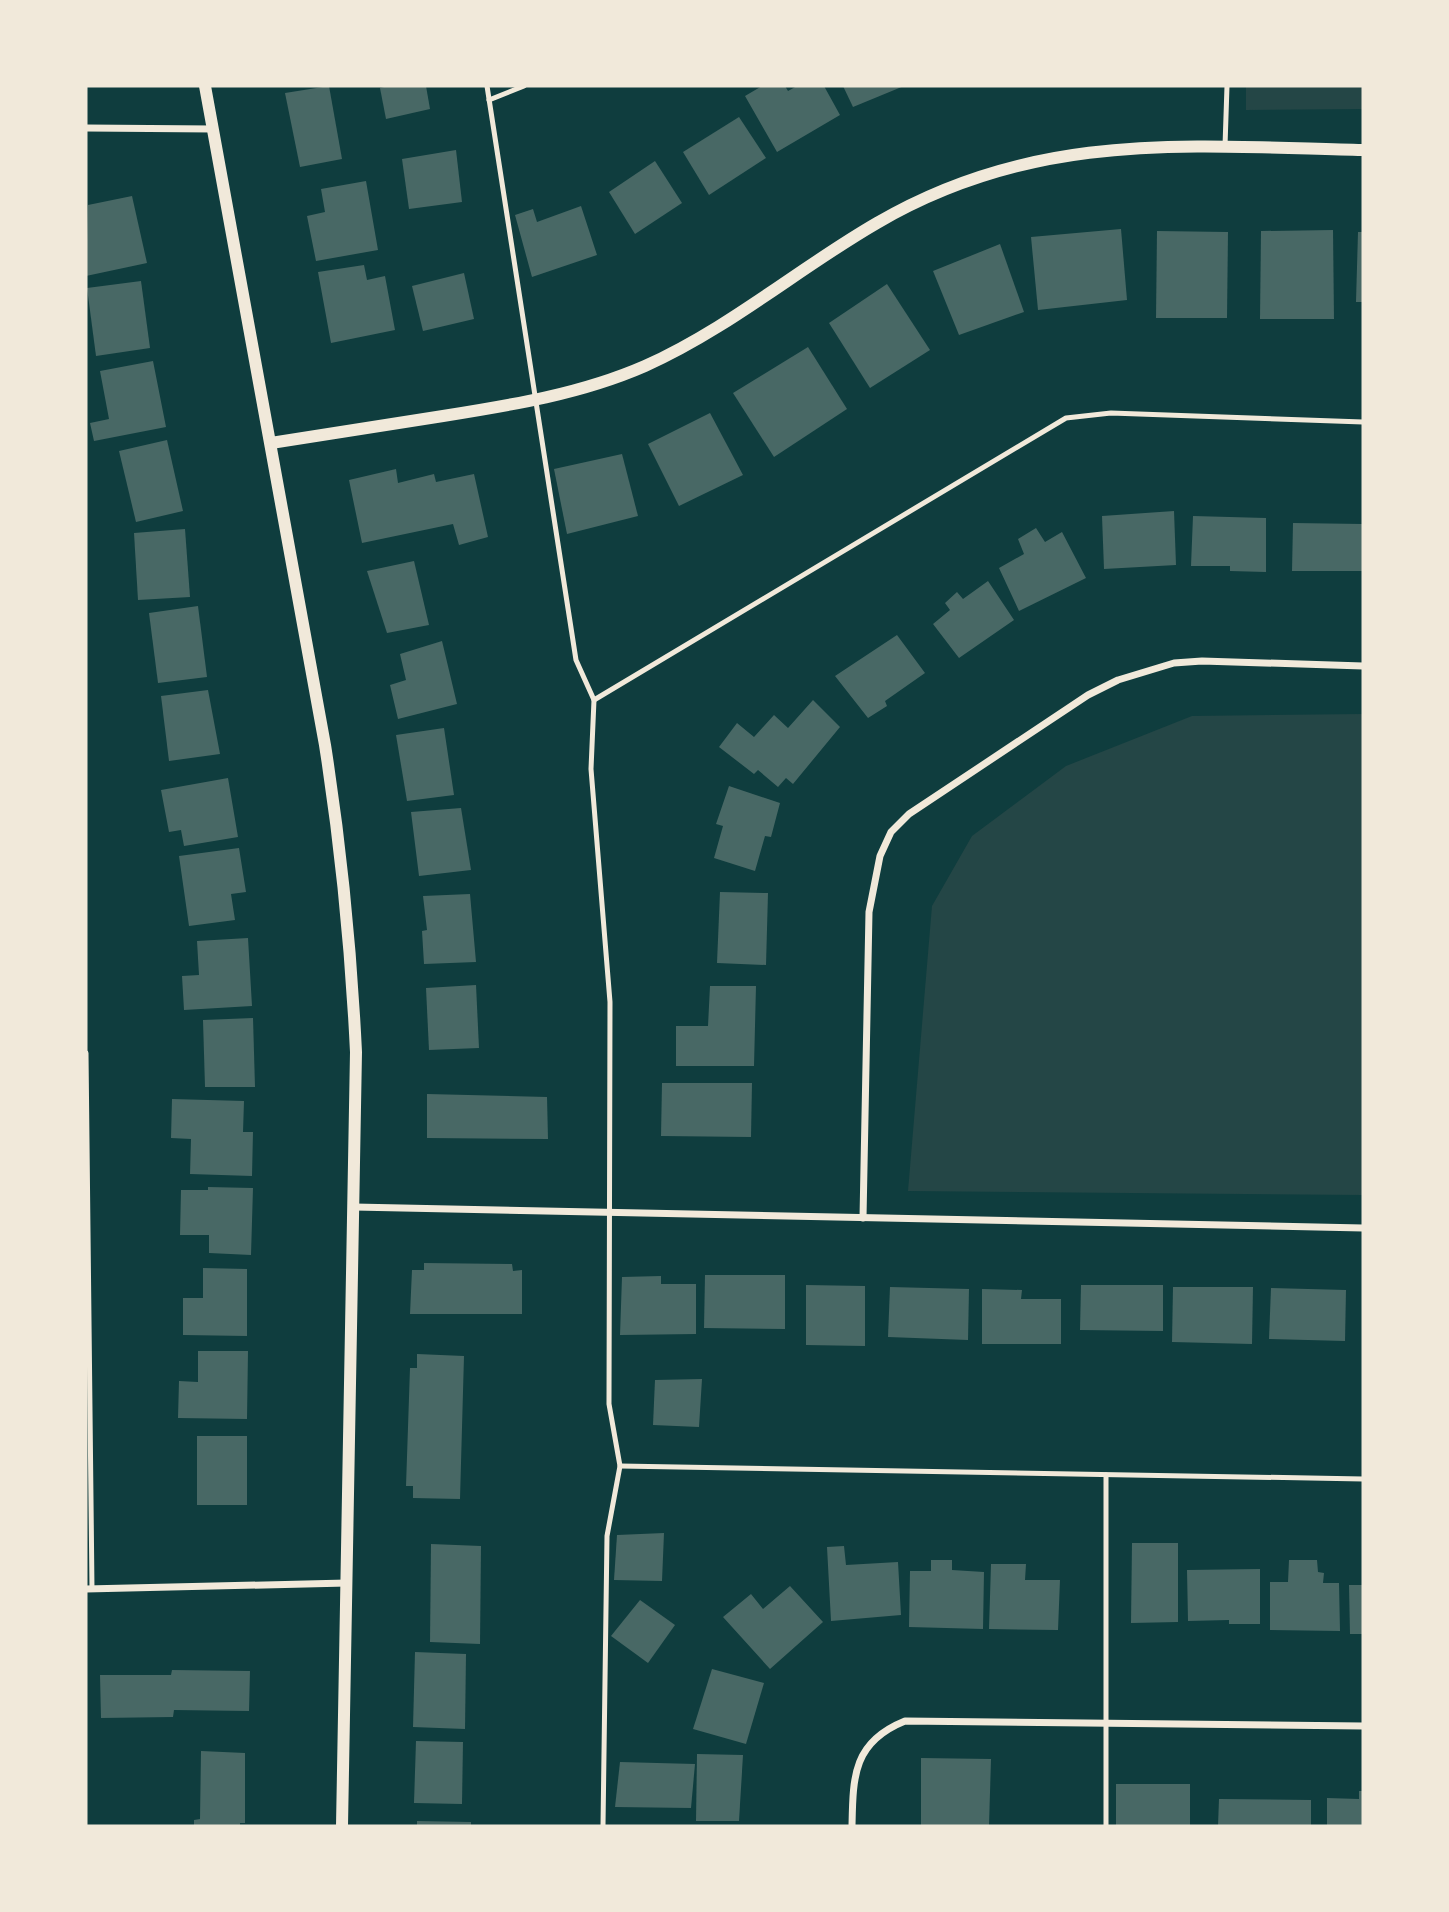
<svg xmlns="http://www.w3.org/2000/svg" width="1449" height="1912" viewBox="0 0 1449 1912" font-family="Bitter,serif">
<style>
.green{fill:#244646}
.building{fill:#486865}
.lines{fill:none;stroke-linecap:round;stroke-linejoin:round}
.service{stroke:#f1e9da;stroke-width:5}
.minor{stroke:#f1e9da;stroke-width:7}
.tertiary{stroke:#f1e9da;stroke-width:12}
</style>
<rect width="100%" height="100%" fill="#0f3d3e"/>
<g class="green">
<path d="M1246 86H1363V109L1246 110Z"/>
<path d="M1363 714V1195L908 1191 932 906 972 836 1066 766 1192 716Z"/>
</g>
<g class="building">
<path d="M329 86 342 159 300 167 285 93Z"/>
<path d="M388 86H426L430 109 386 119 380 88Z"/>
<path d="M762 86H785L788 91 797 86H824L840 115 777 152 745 96Z"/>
<path d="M843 86H904L853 107Z"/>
<path d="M739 117 766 158 709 195 683 152Z"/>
<path d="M456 150 462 202 409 209 402 159Z"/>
<path d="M655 161 682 203 635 234 609 192Z"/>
<path d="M366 181 378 250 316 261 307 216 325 212 321 189Z"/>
<path d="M132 196 147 263 86 276 88 205Z"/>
<path d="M581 206 597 255 532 277 515 215 533 209 537 222Z"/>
<path d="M1121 229 1127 300 1038 310 1031 237Z"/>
<path d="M1333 230 1334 319H1260L1261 231Z"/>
<path d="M1157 231 1228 232 1227 318H1156Z"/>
<path d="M1358 232H1363V302H1356Z"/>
<path d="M1000 244 1024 312 959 335 933 271Z"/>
<path d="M364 265 367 280 385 276 395 330 331 343 318 272Z"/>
<path d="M464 273 474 319 423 331 412 286Z"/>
<path d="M141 281 150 348 96 356 87 288Z"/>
<path d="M887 284 930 350 870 388 829 323Z"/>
<path d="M808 347 847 409 774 457 733 393Z"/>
<path d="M153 361 166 427 94 441 90 423 109 419 100 371Z"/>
<path d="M710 413 743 475 679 506 648 444Z"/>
<path d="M167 440 183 511 136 522 119 451Z"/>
<path d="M622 454 638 516 567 534 554 469Z"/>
<path d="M396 469 398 483 434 474 436 482 474 474 488 537 459 545 453 524 362 543 349 480Z"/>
<path d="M1174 511 1176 565 1104 569 1102 516Z"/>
<path d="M1193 516 1266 518V572L1230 571V566H1191Z"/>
<path d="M1293 523 1363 524 1362 571H1292Z"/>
<path d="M1036 528 1045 542 1062 532 1086 578 1019 611 999 568 1024 554 1018 539Z"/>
<path d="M185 529 190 597 138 600 134 533Z"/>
<path d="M414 561 429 625 387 633 367 571Z"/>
<path d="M988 581 1014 620 959 658 933 624 950 610 945 603 957 592 963 599Z"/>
<path d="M198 606 207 677 158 683 149 613Z"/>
<path d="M897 635 925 673 885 701 887 706 868 718 835 676Z"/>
<path d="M442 641 457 704 398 719 390 685 406 680 400 654Z"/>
<path d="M208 690 220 754 169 761 161 696Z"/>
<path d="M813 700 840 727 793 784 786 778 778 787 758 770 754 774 719 747 737 723 754 737 774 715 788 728Z"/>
<path d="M444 728 454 795 407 801 396 735Z"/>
<path d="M228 778 238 837 184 846 181 830 169 832 161 790Z"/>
<path d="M729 786 780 803 771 837 765 836 755 871 714 858 723 826 716 824Z"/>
<path d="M461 808 471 870 419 876 411 812Z"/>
<path d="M239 848 246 892 231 894 235 920 189 926 179 856Z"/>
<path d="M720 892 768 893 766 965 717 963Z"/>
<path d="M470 894 476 962 424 964 422 931 427 930 423 896Z"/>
<path d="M248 938 252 1006 184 1010 182 976 199 975 197 941Z"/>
<path d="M476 985 479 1048 429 1050 426 988Z"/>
<path d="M710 986H756L754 1066H676V1026H708Z"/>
<path d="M253 1018 255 1087H205L203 1020Z"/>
<path d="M662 1083H752L751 1137 661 1136Z"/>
<path d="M427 1094 547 1097 548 1139 427 1138Z"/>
<path d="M172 1099 244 1101 243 1132H253L252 1176 190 1174 191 1139 171 1138Z"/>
<path d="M208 1187 253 1188 251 1255 209 1253V1235H180L181 1190H208Z"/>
<path d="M424 1263 512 1264 513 1271 522 1270V1314H410L412 1270H424Z"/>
<path d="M203 1268 247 1269V1336L183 1335V1298H203Z"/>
<path d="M705 1275H785V1329L704 1328Z"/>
<path d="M661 1276V1284H696V1334L620 1335 622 1277Z"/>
<path d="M806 1285 865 1286V1346L806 1345Z"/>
<path d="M1081 1285H1163V1331L1080 1330Z"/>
<path d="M890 1287 969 1289 968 1340 888 1337Z"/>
<path d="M1173 1287H1253L1252 1344 1172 1342Z"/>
<path d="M1271 1288 1346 1290 1345 1341 1269 1339Z"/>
<path d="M982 1289 1022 1290 1021 1299H1061V1344H982Z"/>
<path d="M198 1351H248L247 1419 178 1418 179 1381 198 1382Z"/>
<path d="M417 1354 464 1356 460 1499 413 1498V1486H406L410 1368H417Z"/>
<path d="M702 1379 699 1427 653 1425 655 1380Z"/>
<rect x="197" y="1436" width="50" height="69"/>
<path d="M664 1533 662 1581 614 1580 617 1535Z"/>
<path d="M1132 1543H1178V1622L1131 1623Z"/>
<path d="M431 1544 481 1546 480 1644 430 1642Z"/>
<path d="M844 1546 846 1565 898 1562 901 1615 831 1621 827 1547Z"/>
<path d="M931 1560H952V1570L984 1572 983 1629 909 1627 910 1571H931Z"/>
<path d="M1289 1560H1317L1318 1572 1324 1573 1323 1583H1339L1340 1631 1270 1630V1582H1288Z"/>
<path d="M991 1564H1026L1025 1580H1060L1058 1630 989 1629Z"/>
<path d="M1260 1569V1624H1229V1620L1188 1621 1187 1570Z"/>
<path d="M1349 1585H1363V1634H1350Z"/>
<path d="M790 1586 823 1622 770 1669 723 1617 751 1594 763 1609Z"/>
<path d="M640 1600 675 1625 648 1663 611 1636Z"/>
<path d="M415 1652 466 1654 465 1729 413 1727Z"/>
<path d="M712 1669 764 1683 746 1744 693 1729Z"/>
<path d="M172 1670 250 1671 249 1711 174 1710 173 1717 101 1718 100 1675H171Z"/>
<path d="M416 1741 463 1742 462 1804 414 1803Z"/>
<path d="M201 1751 245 1753V1823H240V1826H194V1820L200 1819Z"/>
<path d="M697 1754 743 1755 739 1821H696Z"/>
<path d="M921 1758 991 1759 989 1826H921Z"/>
<path d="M620 1762 695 1764 691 1808 615 1807Z"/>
<rect x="1116" y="1784" width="74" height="42"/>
<path d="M1359 1791H1363V1826H1327V1798L1359 1799Z"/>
<path d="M1219 1799 1311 1800V1826H1218Z"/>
<path d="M417 1821 471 1822V1826H417Z"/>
</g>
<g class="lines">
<g class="service">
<path d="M487 86 576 660 594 700 591 769 610 1002 609 1404 620 1466 607 1536 603 1826"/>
<path d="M489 100 524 86"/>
<path d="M1225 146 1227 86"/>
<path d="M594 700 1066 418 1111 413 1363 422"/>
<path d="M86 1053 92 1589"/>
<path d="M620 1466 1363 1479"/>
<path d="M1106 1826V1475"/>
</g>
<g class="minor">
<path d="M86 128 213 129"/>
<path d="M354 1207 1363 1228"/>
<path d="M863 1218 869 912 880 856 891 832 909 814 1088 695 1118 680 1174 663 1202 661 1363 666"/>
<path d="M86 1589 347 1583"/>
<path d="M852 1826C853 1776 853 1742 905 1721L1363 1726"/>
</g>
<g class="tertiary">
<path d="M205 86 325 745C341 847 351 949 356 1052L342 1826"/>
<path d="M271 443C328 434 386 425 443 416 512 405 581 394 645 366 728 329 799 268 877 223 1036 130 1188 146 1363 150"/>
</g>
</g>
<rect width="1449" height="1912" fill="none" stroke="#f1e9da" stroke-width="175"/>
</svg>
